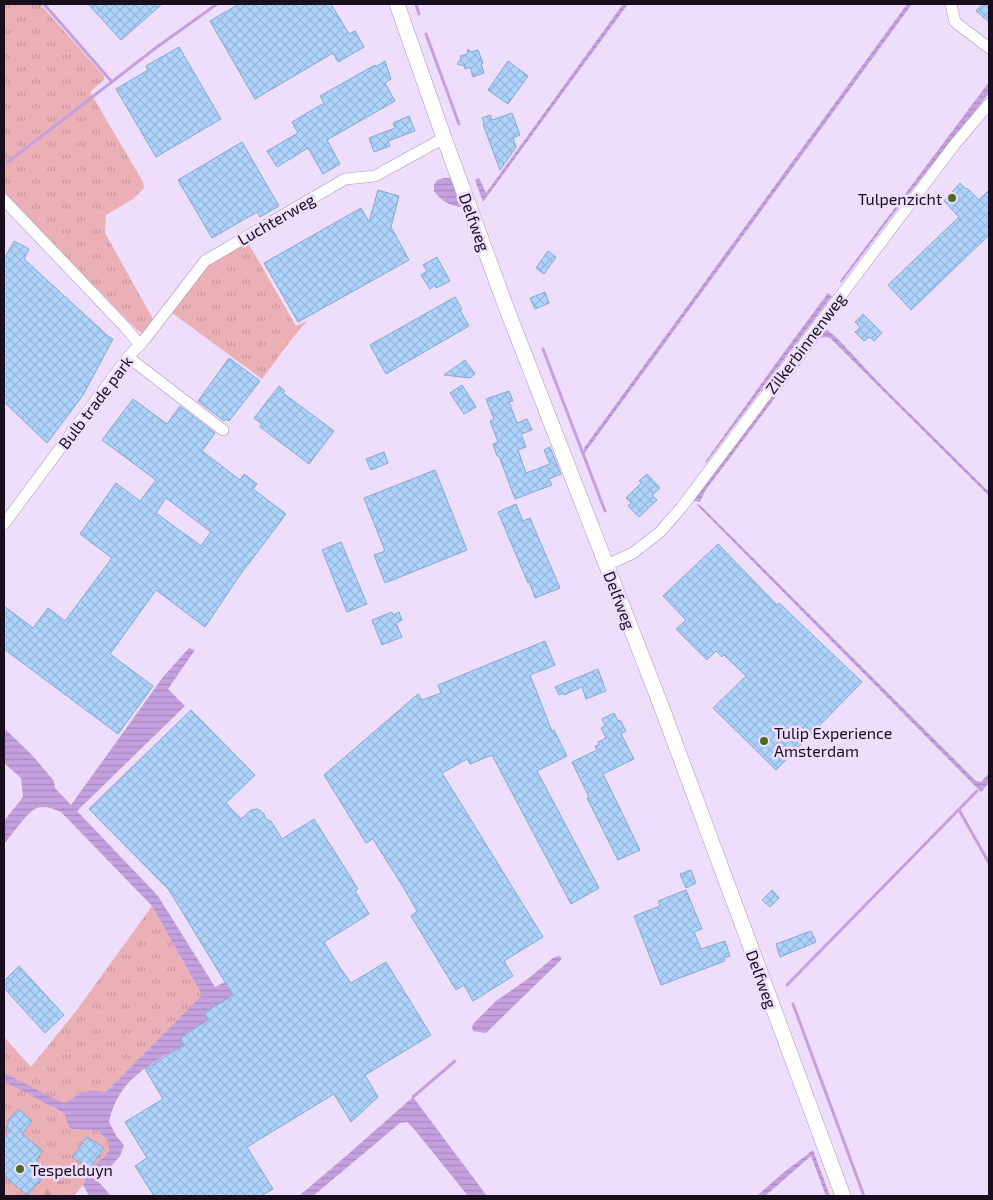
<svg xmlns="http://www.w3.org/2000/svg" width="993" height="1200" viewBox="0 0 993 1200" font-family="'Exo 2',sans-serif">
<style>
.grass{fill:url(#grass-tufts)}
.forest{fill:url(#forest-firs)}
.water{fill:url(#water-rules)}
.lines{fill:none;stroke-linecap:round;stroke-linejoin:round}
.stream{stroke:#c5a0de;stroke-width:3}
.building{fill:url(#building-cross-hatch);stroke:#85a9d1;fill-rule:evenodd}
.street-casing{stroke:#ae94c1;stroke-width:12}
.secondary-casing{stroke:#ae94c1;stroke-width:16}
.street{stroke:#fff;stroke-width:11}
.secondary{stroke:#fff;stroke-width:15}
.poi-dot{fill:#4a6d25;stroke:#eedefb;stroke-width:2}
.labels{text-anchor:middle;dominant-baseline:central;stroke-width:5;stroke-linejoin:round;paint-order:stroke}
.poi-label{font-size:16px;fill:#180e1e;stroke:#eedefb;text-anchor:start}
.street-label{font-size:16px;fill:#180e1e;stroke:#eedefb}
</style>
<defs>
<pattern id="grass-tufts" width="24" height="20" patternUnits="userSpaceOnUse" patternTransform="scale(1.25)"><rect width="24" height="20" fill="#ebafb6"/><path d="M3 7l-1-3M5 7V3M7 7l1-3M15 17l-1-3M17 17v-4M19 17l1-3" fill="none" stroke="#c9959c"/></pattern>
<pattern id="forest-firs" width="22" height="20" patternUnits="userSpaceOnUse" patternTransform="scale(1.25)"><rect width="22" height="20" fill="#ebafb6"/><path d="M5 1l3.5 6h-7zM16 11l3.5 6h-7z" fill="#c9959c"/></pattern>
<pattern id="water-rules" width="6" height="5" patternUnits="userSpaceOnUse" patternTransform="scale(1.25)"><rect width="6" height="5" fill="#c5a0de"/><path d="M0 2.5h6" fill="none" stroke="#a889be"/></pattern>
<pattern id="building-cross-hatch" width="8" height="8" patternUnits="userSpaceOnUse" patternTransform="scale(1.25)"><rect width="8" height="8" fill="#aed4fe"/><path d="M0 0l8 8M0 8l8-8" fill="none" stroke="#95b5d9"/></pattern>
</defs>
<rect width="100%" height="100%" fill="#eedefb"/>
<g class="grass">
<path d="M4 4H40L104 76V80L90 92 143 182 144 188 133 199 106 215 105 233 153 319 142 333 137 330 4 192Z"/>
<path d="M247 241 296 326 307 321 291 340 262 379 172 313 208 264Z"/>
<path d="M152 906 202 995 106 1092 86 1091 77 1095 66 1103 50 1106 65 1115 72 1129 98 1131 108 1141 109 1149 105 1156 90 1168 83 1185 74 1196H4V1037L31 1067 76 1011Z"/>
</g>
<path class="forest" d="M55 1177 71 1189 72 1194 71 1196H33L41 1187 44 1190Z"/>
<g class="water">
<path d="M623 4H628L483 202 475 180 479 178 486 193Z"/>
<path d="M907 4H912L584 454V448Z"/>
<path d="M989 82V93L900 205 841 283 840 281Z"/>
<path d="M444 178H451L462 207C450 206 441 201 434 191V185L437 180Z"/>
<path d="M828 293 832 296 706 463 705 462 779 359Z"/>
<path d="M825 328 838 339 882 386 989 492V496L830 338 826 337 820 338 705 491 700 502 694 501 696 497 818 335Z"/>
<path d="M696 504 700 505 976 781 981 782 989 773V783L981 792Z"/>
<path d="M189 648 195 650 168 689 185 706 77 811 158 896 215 987 225 982 233 995 204 1013 208 1020 180 1038 184 1045C149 1065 118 1079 109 1122L117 1137 124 1145 120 1156 98 1181 111 1196H89L83 1185 90 1168 105 1156 109 1150 108 1141 98 1131 72 1129 69 1127 65 1115 58 1110 4 1081V1073L63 1103C69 1102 72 1098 77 1095 86 1089 96 1091 106 1092L202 995 152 906 61 812C54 809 45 805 37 808 28 811 11 836 4 844V821L23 797 21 778 4 763V728L33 756 54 781 55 788 71 805 163 677Z"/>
<path d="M558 956 562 958 560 961 486 1033 473 1031 472 1027 473 1024 496 1001 529 978 553 958Z"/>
<path d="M413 1097 487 1196H468L414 1129 407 1122 400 1123 313 1196H299L346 1156Z"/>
<path d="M813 1150 830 1196H826L811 1156 765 1196H757L783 1173Z"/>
</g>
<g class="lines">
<g class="stream">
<path d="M44 4 112 82"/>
<path d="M416 4 419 14"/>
<path d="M426 34 459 124"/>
<path d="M8 162 157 47 217 4"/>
<path d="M543 349 605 511"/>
<path d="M959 810 989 863"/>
<path d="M787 985 977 791"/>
<path d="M793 1004 864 1196"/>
<path d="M413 1097 455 1061"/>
</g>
</g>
<g class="building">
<path d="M88 4H162L121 40Z"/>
<path d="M239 4H331L349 34 355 31 364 47 338 62 333 53 255 99 210 21Z"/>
<path d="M982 4H989V22L976 11Z"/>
<path d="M179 47 221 119 156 157 116 89 148 70 146 66Z"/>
<path d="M468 49 471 52 478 50 483 63 481 64 484 73 473 77 470 67 465 69 464 66 457 64 461 59 460 56 467 54Z"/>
<path d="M385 61 391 79 385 83 395 101 327 140 340 164 323 174 308 148 277 167 267 151 298 133 292 122 324 103 320 96 375 65 376 67Z"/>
<path d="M508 61 528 76 508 104 488 90Z"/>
<path d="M512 113 520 135 513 138 516 147 500 170 483 124 484 123 482 118 490 115 492 120Z"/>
<path d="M409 116 415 131 388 141 390 146 374 152 369 138 395 128 393 123Z"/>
<path d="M242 142 279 206 260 217 257 212 212 238 178 180Z"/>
<path d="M960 183 966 189 967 188 979 200 989 190V235L911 310 888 285 959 217 944 201Z"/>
<path d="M378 190 399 196 391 227 409 260 298 322 264 263 361 208 369 222Z"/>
<path d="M14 241 29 249 24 259 108 336 113 339 83 395 47 443 4 402V259Z"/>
<path d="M548 251 556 257 544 274 536 268Z"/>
<path d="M437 257 450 281 436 288 435 285 430 289 421 275 427 271 423 265Z"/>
<path d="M545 292 549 303 535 309 530 298Z"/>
<path d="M455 297 462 309 460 310 469 326 386 374 370 345Z"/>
<path d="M863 314 882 333 874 341 869 337 864 341 855 332 860 327 855 322Z"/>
<path d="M229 358 260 381 229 421 226 419 224 421 198 401Z"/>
<path d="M465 360 475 374 470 378 444 375Z"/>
<path d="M462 385 476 407 464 414 450 393Z"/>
<path d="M279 386 285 391 283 393 334 431 309 464 260 427 262 424 254 418Z"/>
<path d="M509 391 513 401 509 402 517 423 527 419 532 430 521 434 526 447 518 450 526 473 550 464 544 450 550 447 561 474 549 479 552 485 515 499 499 456H497L493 444 498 442 490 421 494 419 486 399Z"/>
<path d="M133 399 167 424 180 406 215 433 202 451 240 480 244 474 257 484 253 489 286 514 240 575 205 627 156 590 110 654 153 686 118 734 4 649V606L33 628 48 608 65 621 112 558 80 534 116 483 140 501 156 480 102 440ZM166 498 211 532 201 546 156 513Z"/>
<path d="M384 452 388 463 371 470 366 459Z"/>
<path d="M435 470 467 550 385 583 374 555 385 551 364 498Z"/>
<path d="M647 474 660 488 652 495 657 500 639 517 628 506 631 503 626 498 641 483 639 481Z"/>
<path d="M516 504 523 521 530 518 560 588 535 598 529 581 528 583 498 512Z"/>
<path d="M341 542 367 604 347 612 322 550Z"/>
<path d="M718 544 777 605 779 603 862 682 776 770 713 708 746 676 724 655 722 657 716 651 707 660 676 629 686 620 663 596Z"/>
<path d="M392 612 393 615 399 612 402 620 396 623 402 637 382 645 372 620Z"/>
<path d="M545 641 555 665 530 675 552 731 554 730 567 756 537 771 599 888 571 904 492 755 470 764 467 759 442 773 543 937 504 961 513 976 473 1001 464 985 456 990 411 916 417 911 405 890 373 839 366 843 324 775 418 694 422 700 441 693 438 685Z"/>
<path d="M598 669 606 691 586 699 582 687 564 695 563 693 559 695 555 687Z"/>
<path d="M191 710 255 775 226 803 241 819 251 810 258 809 264 814 266 819 271 821 282 839 314 819 358 889 355 891 369 914 324 942 341 969 351 983 386 962 431 1035 365 1075 378 1097 351 1122 334 1094 247 1147 273 1189 261 1196H154L135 1166 147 1158 125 1122 163 1099 145 1069 184 1045 180 1038 208 1020 204 1013 233 995 169 890 89 809Z"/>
<path d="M614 713 618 721 620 720 626 731 621 734 634 759 603 774 640 850 618 860 587 798 589 797 572 762 597 750 595 746 599 745 598 742 606 738 601 728 605 726 602 719Z"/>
<path d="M691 870 696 883 686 888 680 874Z"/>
<path d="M686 890 702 929 694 932 701 949 725 941 730 956 724 958 725 961 661 985 634 916 660 906 658 901Z"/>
<path d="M772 890 779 898 770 907 762 900Z"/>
<path d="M811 931 816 942 780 957 776 944Z"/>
<path d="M19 966 64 1015 45 1033 4 988V981Z"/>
<path d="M18 1109 32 1121 22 1134 43 1151 36 1160 45 1167 44 1169 48 1172 27 1195 4 1176V1138L10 1131 6 1128 9 1123 7 1122Z"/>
<path d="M87 1137 104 1148 89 1169 72 1157Z"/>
</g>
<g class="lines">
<defs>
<g id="street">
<path d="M951 4 955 22 989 48"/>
<path d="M4 200 125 327 140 345"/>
<path d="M128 357 223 430"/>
<path d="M4 524 128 357 145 339 205 261 345 179 375 176 444 138"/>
<path d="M607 565 633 553 660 532 681 508 955 144 989 104"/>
</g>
<path id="secondary" d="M397 4 444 138 506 307 662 708 843 1196"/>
</defs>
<use href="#street" class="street-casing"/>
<use href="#secondary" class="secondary-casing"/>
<use href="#street" class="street"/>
<use href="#secondary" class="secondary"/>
</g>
<g class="poi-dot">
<circle cx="952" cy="198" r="5"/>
<circle cx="764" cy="741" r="5"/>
<circle cx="20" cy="1169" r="5"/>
</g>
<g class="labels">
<g class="poi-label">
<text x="942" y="198" text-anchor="end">Tulpenzicht</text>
<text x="774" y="732">Tulip Experience<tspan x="774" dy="18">Amsterdam</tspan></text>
<text x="30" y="1169">Tespelduyn</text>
</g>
<g class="street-label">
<text transform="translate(276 219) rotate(-30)">Luchterweg</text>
<text transform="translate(475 222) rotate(70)">Delfweg</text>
<text transform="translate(805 343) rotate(-53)">Zilkerbinnenweg</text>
<text transform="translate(95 402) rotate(-53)">Bulb trade park</text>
<text transform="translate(620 600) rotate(69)">Delfweg</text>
<text transform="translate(762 979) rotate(70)">Delfweg</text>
</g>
</g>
<rect width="993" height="1200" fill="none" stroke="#180e1e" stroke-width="10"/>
</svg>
